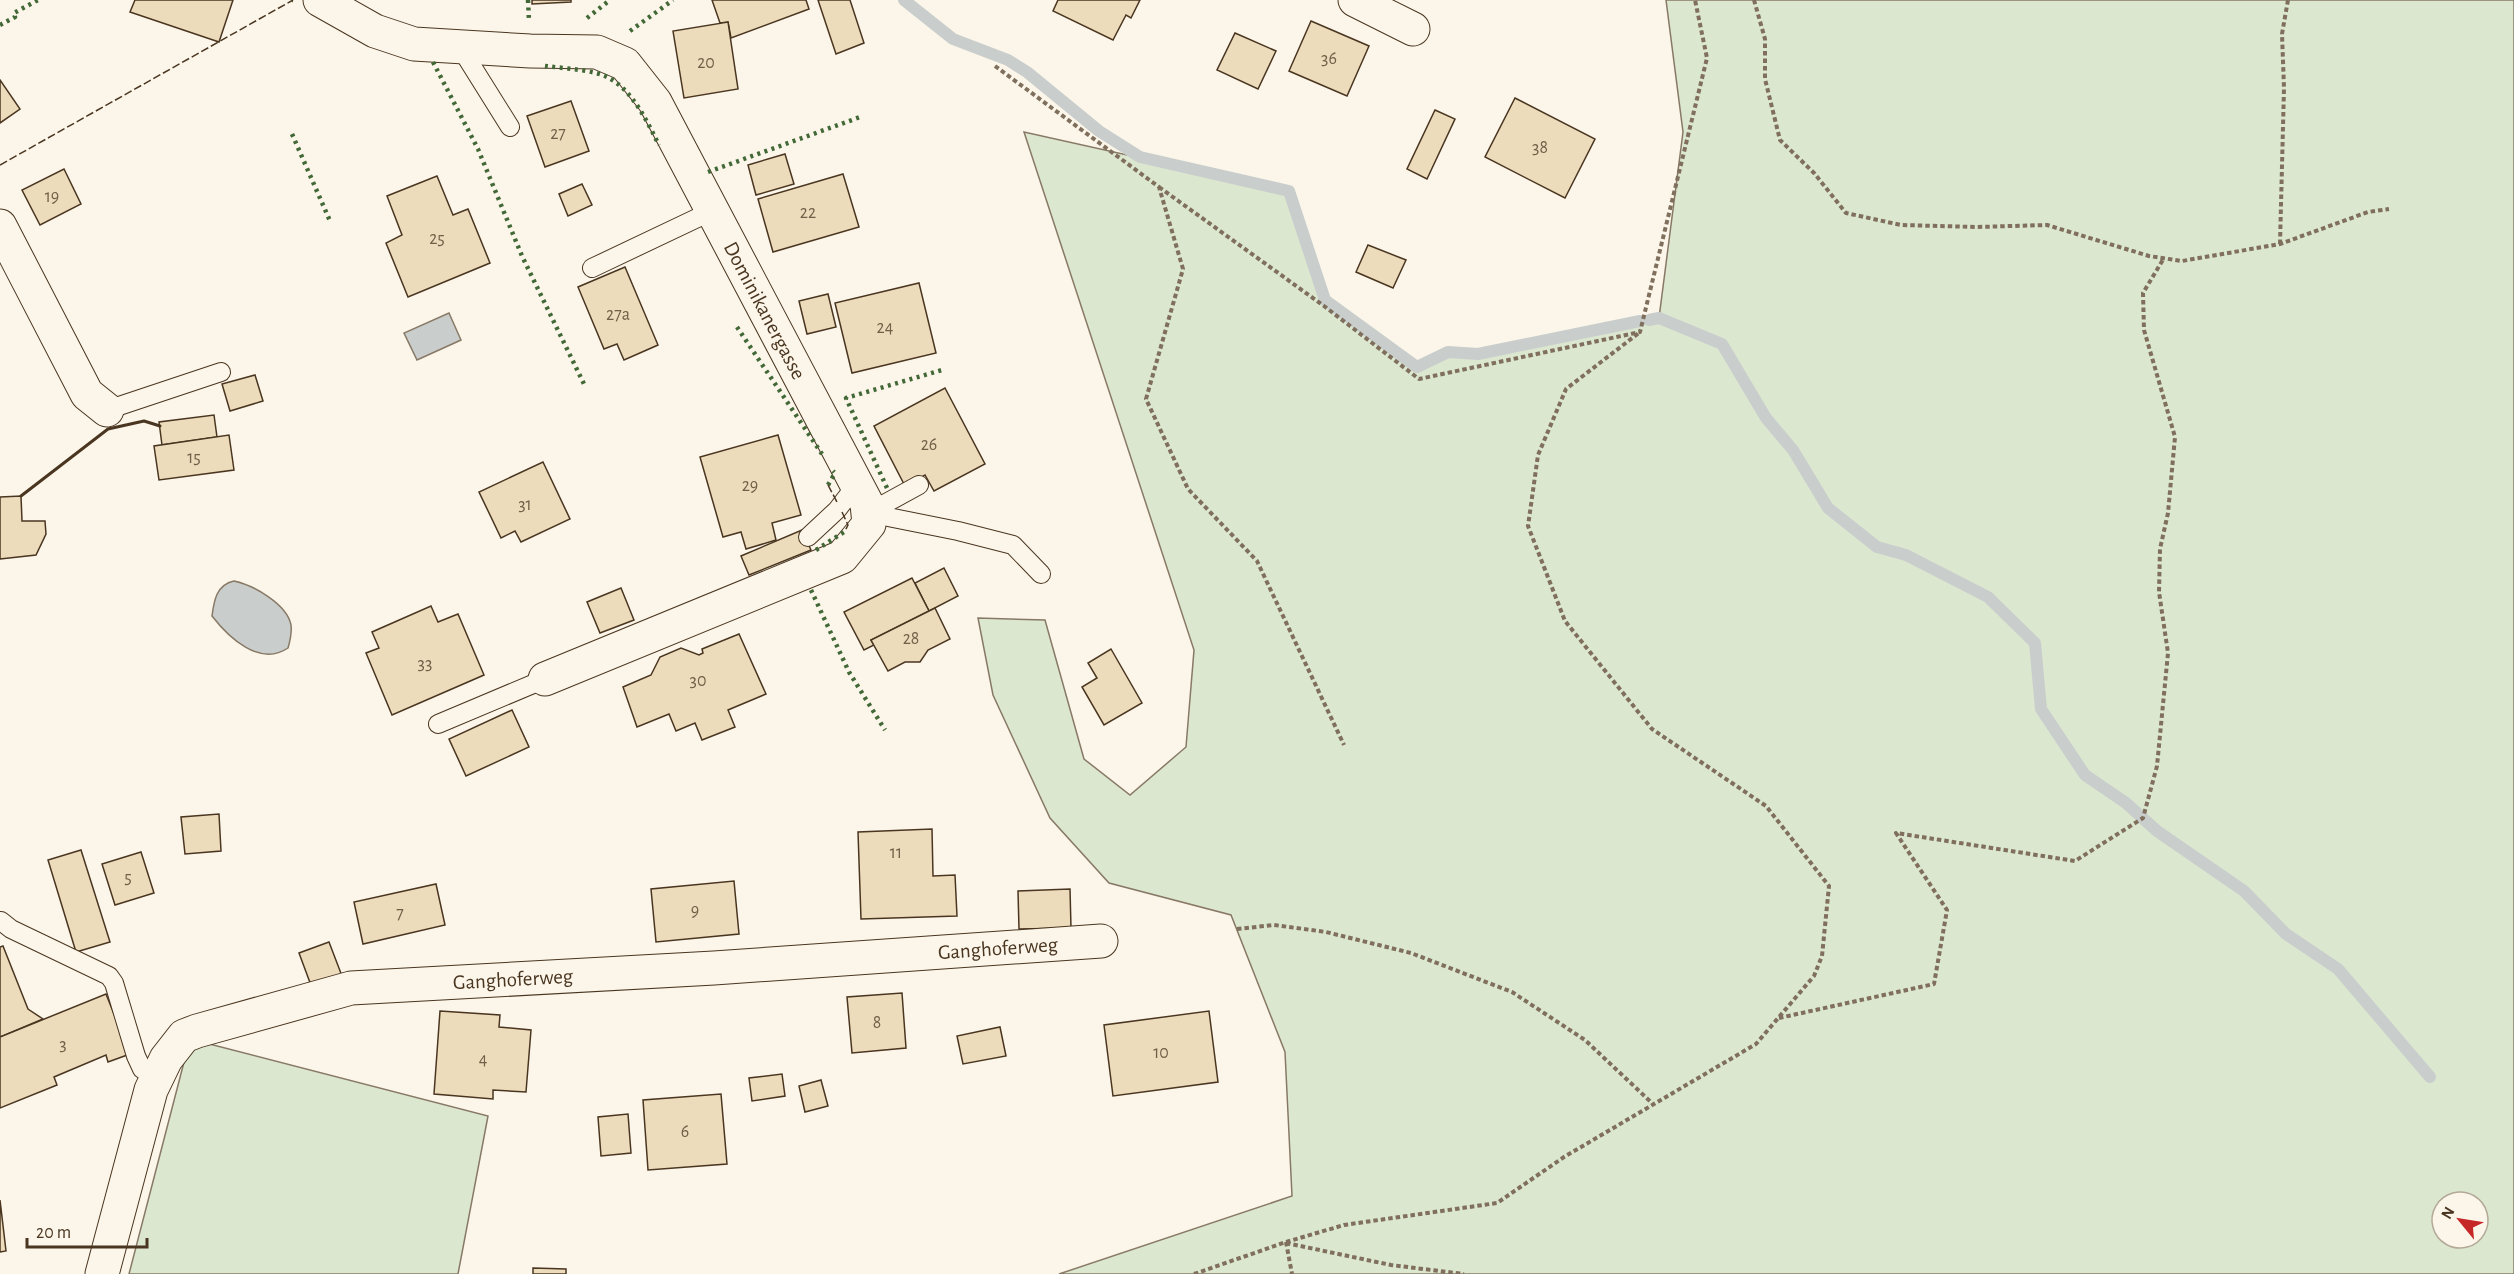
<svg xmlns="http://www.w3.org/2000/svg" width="2514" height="1274" viewBox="0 0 2514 1274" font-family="'Alegreya Sans',sans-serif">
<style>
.green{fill:#dce7d0;stroke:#887966;stroke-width:1.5;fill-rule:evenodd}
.water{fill:#c9cecd;stroke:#887966;stroke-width:1.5}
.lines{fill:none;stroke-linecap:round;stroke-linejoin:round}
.stream{stroke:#c9cecd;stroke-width:12}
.building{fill:#ecdcbc;stroke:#4a3520;stroke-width:1.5}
.service-casing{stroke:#4a3520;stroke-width:20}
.minor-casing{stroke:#4a3520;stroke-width:35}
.path{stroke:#7f6f5c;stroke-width:4;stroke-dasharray:4.5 3;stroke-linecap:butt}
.service{stroke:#fbf6e9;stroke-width:18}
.minor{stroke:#fbf6e9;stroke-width:33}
.hedge{stroke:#436837;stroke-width:4.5;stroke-dasharray:3 4.5;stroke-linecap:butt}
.fence{stroke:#4a3520;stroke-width:1.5;stroke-dasharray:8 3;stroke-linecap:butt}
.wall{stroke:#4a3520;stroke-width:3}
.labels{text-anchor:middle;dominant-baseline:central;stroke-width:4.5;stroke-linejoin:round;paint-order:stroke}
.number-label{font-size:18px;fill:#725f47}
.street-label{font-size:21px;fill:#4a3520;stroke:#fbf6e9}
</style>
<rect width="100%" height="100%" fill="#fbf6e9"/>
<g class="green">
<path d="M1666 0H2514V1274H1059L1292 1196 1285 1052 1231 915 1109 883 1050 818 993 695 978 618 1045 620 1084 759 1130 795 1186 747 1194 650 1024 132 1289 191 1325 300 1417 367 1448 352 1478 354 1659 318 1683 132ZM2442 1202H2478V1238H2442Z"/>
<path d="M190 1039 488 1116 458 1274H129Z"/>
</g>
<g class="water">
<path d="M449 313 461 340 417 360 404 333Z"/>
<path d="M234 581C253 585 287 604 291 625 292 633 290 641 288 648 260 667 229 638 212 616 214 601 216 585 234 581Z"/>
</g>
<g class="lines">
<g class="stream">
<path d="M904 0 953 39 1008 60 1027 72 1099 131 1140 157 1289 191 1325 300 1417 367 1448 352 1478 354 1640 321"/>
<path d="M1649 320 1659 318 1722 344 1766 418 1793 450 1828 508 1877 547 1906 555 1988 597 2035 643 2041 709 2085 775 2126 803 2157 831 2244 891 2286 934 2338 969 2430 1077"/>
</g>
</g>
<g class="building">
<path d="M135 0H233L219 42 130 12Z"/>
<path d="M532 0H571V2L532 4Z"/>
<path d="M712 0H806L809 9 731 38 728 22 720 23Z"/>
<path d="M818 0H850L864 43 836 54Z"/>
<path d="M1058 0H1140L1131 18 1126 15 1113 40 1053 11Z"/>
<path d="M1311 21 1369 46 1347 96 1289 71Z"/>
<path d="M728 22 738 89 684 98 673 31Z"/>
<path d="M1235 33 1276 51 1258 89 1217 70Z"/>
<path d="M0 80 20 109 0 123Z"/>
<path d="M1515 98 1595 139 1565 198 1485 157Z"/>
<path d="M571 101 589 151 545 167 527 116Z"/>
<path d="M1435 110 1455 119 1427 179 1407 169Z"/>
<path d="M785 154 794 184 756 195 748 165Z"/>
<path d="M64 169 81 204 40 225 22 190Z"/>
<path d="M843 174 859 227 773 252 758 199Z"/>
<path d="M437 176 453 215 468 209 490 263 408 297 386 243 402 235 387 196Z"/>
<path d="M582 184 592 205 568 216 559 194Z"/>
<path d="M1368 245 1406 260 1393 288 1356 272Z"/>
<path d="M625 267 658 345 624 360 617 344 604 349 578 287Z"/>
<path d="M919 283 936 353 852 373 835 303Z"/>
<path d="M828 294 836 327 807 334 799 301Z"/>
<path d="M255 375 263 401 230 411 222 384Z"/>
<path d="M945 388 985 464 934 491 925 475 905 486 874 426Z"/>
<path d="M214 415 217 437 162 445 159 422Z"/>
<path d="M229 435 234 470 159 480 154 446Z"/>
<path d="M778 435 801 515 772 523 776 540 746 549 741 532 723 537 700 457Z"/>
<path d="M543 462 570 519 521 542 515 531 501 538 479 492Z"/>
<path d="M21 496 22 521H45L46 534 36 555 0 559V497Z"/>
<path d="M802 530 811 550 749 575 741 556Z"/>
<path d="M944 568 958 596 929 611 915 583Z"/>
<path d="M912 578 929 611 871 640 874 645 864 650 844 612Z"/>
<path d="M621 588 634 620 600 633 587 602Z"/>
<path d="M431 606 438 622 458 614 484 675 392 715 366 653 379 648 372 632Z"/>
<path d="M935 608 950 639 928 650 920 662H905L888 671 871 640Z"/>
<path d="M739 634 766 694 728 710 735 727 702 740 695 723 676 731 669 714 637 727 623 687 651 675 660 657 681 648 699 655 703 653 702 649Z"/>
<path d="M1111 649 1142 703 1104 725 1082 687 1097 678 1088 663Z"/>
<path d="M512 710 529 747 466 776 449 739Z"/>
<path d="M219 814 221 851 185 854 181 817Z"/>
<path d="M932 829 933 876 955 875 957 916 861 919 858 832Z"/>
<path d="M81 850 110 942 76 952 48 860Z"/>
<path d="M141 852 154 893 115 905 102 864Z"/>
<path d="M734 881 739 934 656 942 651 889Z"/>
<path d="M436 884 445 925 363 944 354 902Z"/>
<path d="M1070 889 1071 928 1019 929 1018 891Z"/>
<path d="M329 942 342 976 312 988 299 953Z"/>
<path d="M3 946 28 1009 43 1019 0 1037V947Z"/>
<path d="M902 993 906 1048 852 1053 847 997Z"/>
<path d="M106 994 130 1054 108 1062 106 1055 54 1077 57 1085 0 1108V1037Z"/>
<path d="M440 1011 500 1015 499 1027 531 1030 526 1092 493 1090V1099L434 1094Z"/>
<path d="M1209 1011 1218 1082 1113 1096 1104 1025Z"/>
<path d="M1000 1027 1006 1056 963 1064 957 1036Z"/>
<path d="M782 1074 785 1096 752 1101 749 1078Z"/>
<path d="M821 1080 828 1106 805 1112 799 1086Z"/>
<path d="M721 1094 727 1164 648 1170 643 1100Z"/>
<path d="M628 1114 631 1153 601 1156 598 1117Z"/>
<path d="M0 1200 6 1251 0 1252Z"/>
<path d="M533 1268 566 1269V1274H533Z"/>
</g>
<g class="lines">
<defs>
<g id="service">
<path d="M460 47 510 127"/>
<path d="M592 268 712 211"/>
<path d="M107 410 221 372"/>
<path d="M868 513 958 531 1013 545 1041 574"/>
<path d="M868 513 919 485"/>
<path d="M808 537 837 510 857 484"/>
<path d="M438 724 545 679"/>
<path d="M1 921 11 929 109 976 114 983 136 1056 142 1069 157 1079"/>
</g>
<g id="minor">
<path id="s1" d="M320 0 375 31 414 44 530 51 597 52 625 64 655 102 867 504 869 524 842 557 545 679"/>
<path d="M1355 0 1413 29"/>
<path d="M0 226 87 394 107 410"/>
<path id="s2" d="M102 1274 151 1090 166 1059 184 1036 197 1031 351 988 714 968 1101 941"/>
</g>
</defs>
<use href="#service" class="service-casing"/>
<use href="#minor" class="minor-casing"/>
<g class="path">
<path d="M1754 0 1765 39V79L1780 140 1814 173 1846 213 1901 225 1977 227 2047 225 2149 256 2182 261 2280 244 2368 212 2389 209"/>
<path d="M995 66 1159 187 1183 269 1146 399 1188 489 1257 561 1344 745"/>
<path d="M1159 187 1324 306 1419 379 1640 332 1707 58 1695 0"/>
<path d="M2280 244 2284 88 2282 34 2288 0"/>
<path d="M1237 929 1274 925 1326 932 1411 953 1512 992 1585 1040 1653 1104"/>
<path d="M1779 1018 1934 984 1947 910 1896 833 2075 861 2143 818 2157 766 2168 653 2159 592 2160 549 2168 513 2175 437 2144 330 2143 293 2164 258"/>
<path d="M1286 1242 1292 1274"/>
<path d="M1286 1243 1391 1265 1464 1274"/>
<path d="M1194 1274 1286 1242 1344 1225 1497 1203 1564 1157 1756 1044 1814 976 1822 956 1829 886 1766 806 1652 729 1565 621 1528 526 1538 455 1566 389 1640 332"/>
</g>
<use href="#service" class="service"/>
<use href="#minor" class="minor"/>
<g class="hedge">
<path d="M292 0H293"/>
<path d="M528 0 529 21"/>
<path d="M587 18 610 0"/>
<path d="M0 25 15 17 14 13 38 0"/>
<path d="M630 31 673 0"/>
<path d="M433 62 478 149 522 256 585 386"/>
<path d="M545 66C561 68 580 69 596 73 629 81 645 118 659 145"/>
<path d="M292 134 330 221"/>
<path d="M708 172 863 116"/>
<path d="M737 327 822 454"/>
<path d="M828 485 835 473 833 471"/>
<path d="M887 488 846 398 942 370"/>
<path d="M816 550 844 532"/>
<path d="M811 590 849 672 885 730"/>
</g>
<g class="fence">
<path d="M0 165 293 0"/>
<path d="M828 485 837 502"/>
<path d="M842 512 848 525 845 531"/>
</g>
<path class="wall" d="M21 496 108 429 144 421 160 426"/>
</g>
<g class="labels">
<g class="number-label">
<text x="1329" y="59">36</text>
<text x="706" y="63">20</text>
<text x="558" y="134">27</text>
<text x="1540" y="148">38</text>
<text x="52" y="197">19</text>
<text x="808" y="213">22</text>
<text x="437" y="239">25</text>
<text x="618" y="315">27a</text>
<text x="885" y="328">24</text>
<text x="929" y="445">26</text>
<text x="194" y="458">15</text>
<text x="750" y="486">29</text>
<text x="525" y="505">31</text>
<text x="911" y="639">28</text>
<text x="425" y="664">33</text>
<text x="698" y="681">30</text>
<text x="896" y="853">11</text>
<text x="128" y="878">5</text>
<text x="695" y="911">9</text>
<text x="400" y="914">7</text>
<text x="877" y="1023">8</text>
<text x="63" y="1045">3</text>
<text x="1161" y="1053">10</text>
<text x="483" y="1060">4</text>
<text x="685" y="1132">6</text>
</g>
<g class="street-label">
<text stroke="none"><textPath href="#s1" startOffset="602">Dominikanergasse</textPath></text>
<text stroke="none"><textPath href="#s2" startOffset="1076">Ganghoferweg</textPath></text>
<text stroke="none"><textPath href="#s2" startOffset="590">Ganghoferweg</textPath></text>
</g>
</g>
<g transform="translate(2460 1220) rotate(300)"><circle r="28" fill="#fbf6e9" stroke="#b4a999" stroke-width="1.5"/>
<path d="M0-4.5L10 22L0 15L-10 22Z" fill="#c62828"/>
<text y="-9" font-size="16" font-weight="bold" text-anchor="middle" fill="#4a3520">N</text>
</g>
<path d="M27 1238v9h120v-9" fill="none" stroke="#4a3520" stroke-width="3"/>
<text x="36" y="1238" font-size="18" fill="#4a3520" stroke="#fbf6e9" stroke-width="4.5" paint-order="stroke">20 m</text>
</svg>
